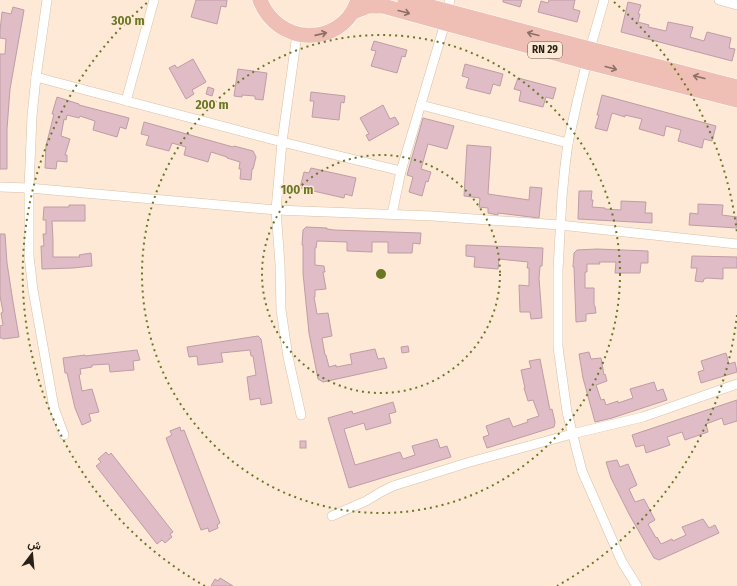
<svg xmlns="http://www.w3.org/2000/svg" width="737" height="586" viewBox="0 0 737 586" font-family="'Fira Sans',Vazirmatn,sans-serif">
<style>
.building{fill:#e0bcc6;stroke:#bf9da6}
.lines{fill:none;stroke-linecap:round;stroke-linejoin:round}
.minor-casing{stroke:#d8c0a7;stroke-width:10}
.primary-casing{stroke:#fff;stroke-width:16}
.minor{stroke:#fff;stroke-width:9}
.primary{stroke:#efbeb4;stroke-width:15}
.oneway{stroke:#8c6f65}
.ring{fill:none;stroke:#697825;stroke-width:2;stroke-dasharray:2 4}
.labels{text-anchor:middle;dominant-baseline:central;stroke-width:3;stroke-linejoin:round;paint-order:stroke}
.shield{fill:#fde9d5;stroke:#685c4f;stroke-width:1}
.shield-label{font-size:10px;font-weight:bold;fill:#282016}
.centre{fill:#697825;stroke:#fde9d5;stroke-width:2}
.ring-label{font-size:12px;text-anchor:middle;font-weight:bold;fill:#697825;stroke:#fde9d5;stroke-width:3;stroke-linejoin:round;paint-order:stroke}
</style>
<rect width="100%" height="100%" fill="#fde9d5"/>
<g class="building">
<path d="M196 0H227L226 7 221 6 217 24 191 17Z"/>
<path d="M503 0H522L520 7 503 2Z"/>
<path d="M549 0H575L573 9 580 11 577 22 538 12 541 1 548 3Z"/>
<path d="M628 2 641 5 638 14H640L638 22 649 25 648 27 666 31 668 22 693 27 690 37 704 41 707 32 731 38 729 48 735 49 732 61 621 32Z"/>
<path d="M13 7 24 10 10 89 7 129V169H0V54H5L6 39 0 38V31L2 12 11 14Z"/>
<path d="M374 41 407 50 405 57 402 56 397 73 371 66 376 51 371 50Z"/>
<path d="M193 59 206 82 192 90 194 94 186 99 169 68 175 65 177 68Z"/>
<path d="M465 64 503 74 500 86 493 84 490 94 466 88 469 78 462 76Z"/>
<path d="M238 69 267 73 263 100 255 99V96L242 95V97L234 96Z"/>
<path d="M518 78 556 88 553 99 546 97 543 107 519 101 521 91 514 89Z"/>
<path d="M208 87 214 89 212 96 206 94Z"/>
<path d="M311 92 345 96 344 103 341 102 339 120 312 117 314 101H310Z"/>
<path d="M602 95 716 126 712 141 704 139 702 148 678 141 681 130 666 126 664 136 639 129 642 119 625 115V117L612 113 607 131 595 128 599 115H597Z"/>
<path d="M57 97 79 104V105L129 118 126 129 120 127 117 137 93 130 95 121 80 116 79 118 67 115 66 120 64 119 61 136 70 139 65 155H67V162L57 161 56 169 45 168 46 146 54 114H52Z"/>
<path d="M383 105 390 119 395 117 399 124 369 141 366 135 369 134 360 118Z"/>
<path d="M423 118 454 126 447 149 428 144 421 169 431 172 428 182 426 181 422 196 409 192 413 177 407 175Z"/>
<path d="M144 122 233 147 234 146 253 151 256 157 253 169H252L251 180 240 179 241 169H239L240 162 227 158V157L211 152 208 162 184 155 186 147 172 143 169 151 146 145 149 136 141 134Z"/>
<path d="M467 145 491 147 488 194 529 200 530 187 542 188 539 218 498 213V215L488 213V208L479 207 480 198 464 196Z"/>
<path d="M311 168 356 178 352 196 345 194 344 198 300 188 304 172 309 173Z"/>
<path d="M579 191H592L591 200H593L592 207 605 208V209L621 210V201L646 202 645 213H652V223L578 219Z"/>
<path d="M698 204 723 205 722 215 737 217V228L689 225 690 213 698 214Z"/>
<path d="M69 205H85V221H52L53 240V257H80L79 255 91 253 92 266 73 268 42 269 41 246H44L43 234H46V220H43L44 207H69Z"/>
<path d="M306 227 327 228V229L334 230 421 233 420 244 413 243 412 253H388V242H372V252L347 251V242L317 241 316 248H315V265L324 266 325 272H323L326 289 315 290V297H314L317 314 328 313 332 336 322 338 325 355H326L329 367 336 365V367L352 364 350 354 375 349 378 359 384 358 387 368 323 382 318 379 309 333 303 273V245H302L303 230Z"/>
<path d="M0 234H5L7 263 13 302 19 337 3 339 2 338H0V326L3 325 1 313 3 312 0 296Z"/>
<path d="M466 245 543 248 542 266H540L539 278 542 318 531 319 530 312H520L519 285 529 286V268H527L528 262 499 259 498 269 474 267 475 257 466 256Z"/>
<path d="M597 249 648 251V263H641L640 273H615L616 262H599L600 264H587V272H585V288H594V305L595 306 596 313 586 314V321L576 322 574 267H573L574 253 577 250Z"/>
<path d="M692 256 737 257V268H723V279L707 278 704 279 703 282 695 281 697 268H691Z"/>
<path d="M258 336 261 339 272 403 261 405 260 398 250 400 247 377 256 375 253 356H251L250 350 221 353 223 362 198 365 197 356 189 357 187 347Z"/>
<path d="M408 346 409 352 402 353 401 347Z"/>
<path d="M137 350 140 360 133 361 134 370 110 372 109 364 92 365V367L80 369 81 374 79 375 82 391 92 389 99 412 89 414 91 421 82 425 75 408 67 373H65L63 358 85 355V356Z"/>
<path d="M589 352 591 359 601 358 604 375 605 374 607 381 596 385 601 400 604 399 606 405 618 401V403L633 398 630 389 654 382 657 391 663 389 667 400 612 418 595 422 583 378 579 354Z"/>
<path d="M726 353 729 364 735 362 737 372 701 383 698 372 704 370 701 361Z"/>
<path d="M540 359 550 410 552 409 555 422 554 427 487 448 483 437 489 435 486 426 509 418 513 427 528 422 527 420 539 416 533 400 528 401 524 388H525L521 370 531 368 529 361Z"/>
<path d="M737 400V421L724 425 722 418 706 424 708 432 685 440 682 432 667 437 670 445 646 453 644 445 636 447 632 435Z"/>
<path d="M393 402 396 412 389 414 391 423 366 430 364 423 344 429 355 465 400 452 403 459 415 455 412 446 437 439 440 448 447 446 451 457 349 488 328 418 352 411 353 414Z"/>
<path d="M180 427 181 431 184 430 220 523 217 525 218 528 209 532 208 528 201 530 166 438 172 435 170 431Z"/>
<rect x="300" y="441" width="6" height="7"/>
<path d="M106 452 109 455 111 453 173 532 170 534 172 537 165 543 162 540 157 544 96 466 101 462 98 459Z"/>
<path d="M617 460 620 467 628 464 637 485 629 489 635 502 644 499 655 520 648 524 656 538 657 537 661 544 672 539 673 541 686 535 682 527 703 519 709 528 715 525 719 533 659 560 654 558 629 514 611 478 606 462Z"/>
<path d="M220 578 233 586H211L215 579 218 581Z"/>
</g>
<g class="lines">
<defs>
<g id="minor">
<path d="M47 0 36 77 32 116 29 188V256L33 290 54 408 64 435"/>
<path d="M604 0 590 49 578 98 568 143 565 166 562 197 558 270V347L567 412 582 471 622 562 637 586"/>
<path d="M719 0 737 5"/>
<path d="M447 11 450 0"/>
<path d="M297 34 282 142 276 210 280 264 281 310 288 357 301 415"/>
<path d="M36 77 282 142 401 171"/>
<path d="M126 101 154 0"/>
<path d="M421 105 568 143"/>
<path d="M0 187 29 188 276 210 432 216 560 225 737 244"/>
<path d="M392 214 401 171 445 23"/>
<path d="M332 516 366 501 381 492 393 486 470 462 572 434 643 417 737 384"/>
</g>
<g id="primary">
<path d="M260 0C277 45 339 48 357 3"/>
<path d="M405 0 590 49 737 87"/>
<path d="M353 12 368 6H383L587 62 737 100"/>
</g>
</defs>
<use href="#minor" class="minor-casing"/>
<use href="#primary" class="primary-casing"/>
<use href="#minor" class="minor"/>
<use href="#primary" class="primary"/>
</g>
<defs><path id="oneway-shaft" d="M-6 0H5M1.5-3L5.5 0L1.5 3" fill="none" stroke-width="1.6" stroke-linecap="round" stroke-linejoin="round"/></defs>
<g class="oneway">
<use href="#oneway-shaft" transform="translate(404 12) rotate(15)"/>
<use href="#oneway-shaft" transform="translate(321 34) rotate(-13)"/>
<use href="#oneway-shaft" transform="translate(533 34) rotate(-165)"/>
<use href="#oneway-shaft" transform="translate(611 68) rotate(15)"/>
<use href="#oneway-shaft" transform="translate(699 77) rotate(-166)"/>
</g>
<g class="ring">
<circle cx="381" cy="274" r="119"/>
<circle cx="381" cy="274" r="239"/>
<path d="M737 315A358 358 0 0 1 557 586M205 586A358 358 0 0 1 148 2M614 2A358 358 0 0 1 737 233"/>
</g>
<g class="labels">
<rect class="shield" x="528" y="42" width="34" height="16" rx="3"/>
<g class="shield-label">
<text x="545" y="50">RN 29</text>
</g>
</g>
<circle cx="381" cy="274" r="6" class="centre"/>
<g class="ring-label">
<text x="128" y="25">300 m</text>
<text x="212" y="109">200 m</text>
<text x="297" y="194">100 m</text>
</g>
<g transform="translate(32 554) rotate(16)" stroke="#fde9d5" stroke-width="3" paint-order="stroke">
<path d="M0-3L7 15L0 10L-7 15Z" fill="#282016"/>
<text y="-6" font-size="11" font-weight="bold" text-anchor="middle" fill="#282016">ش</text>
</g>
</svg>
